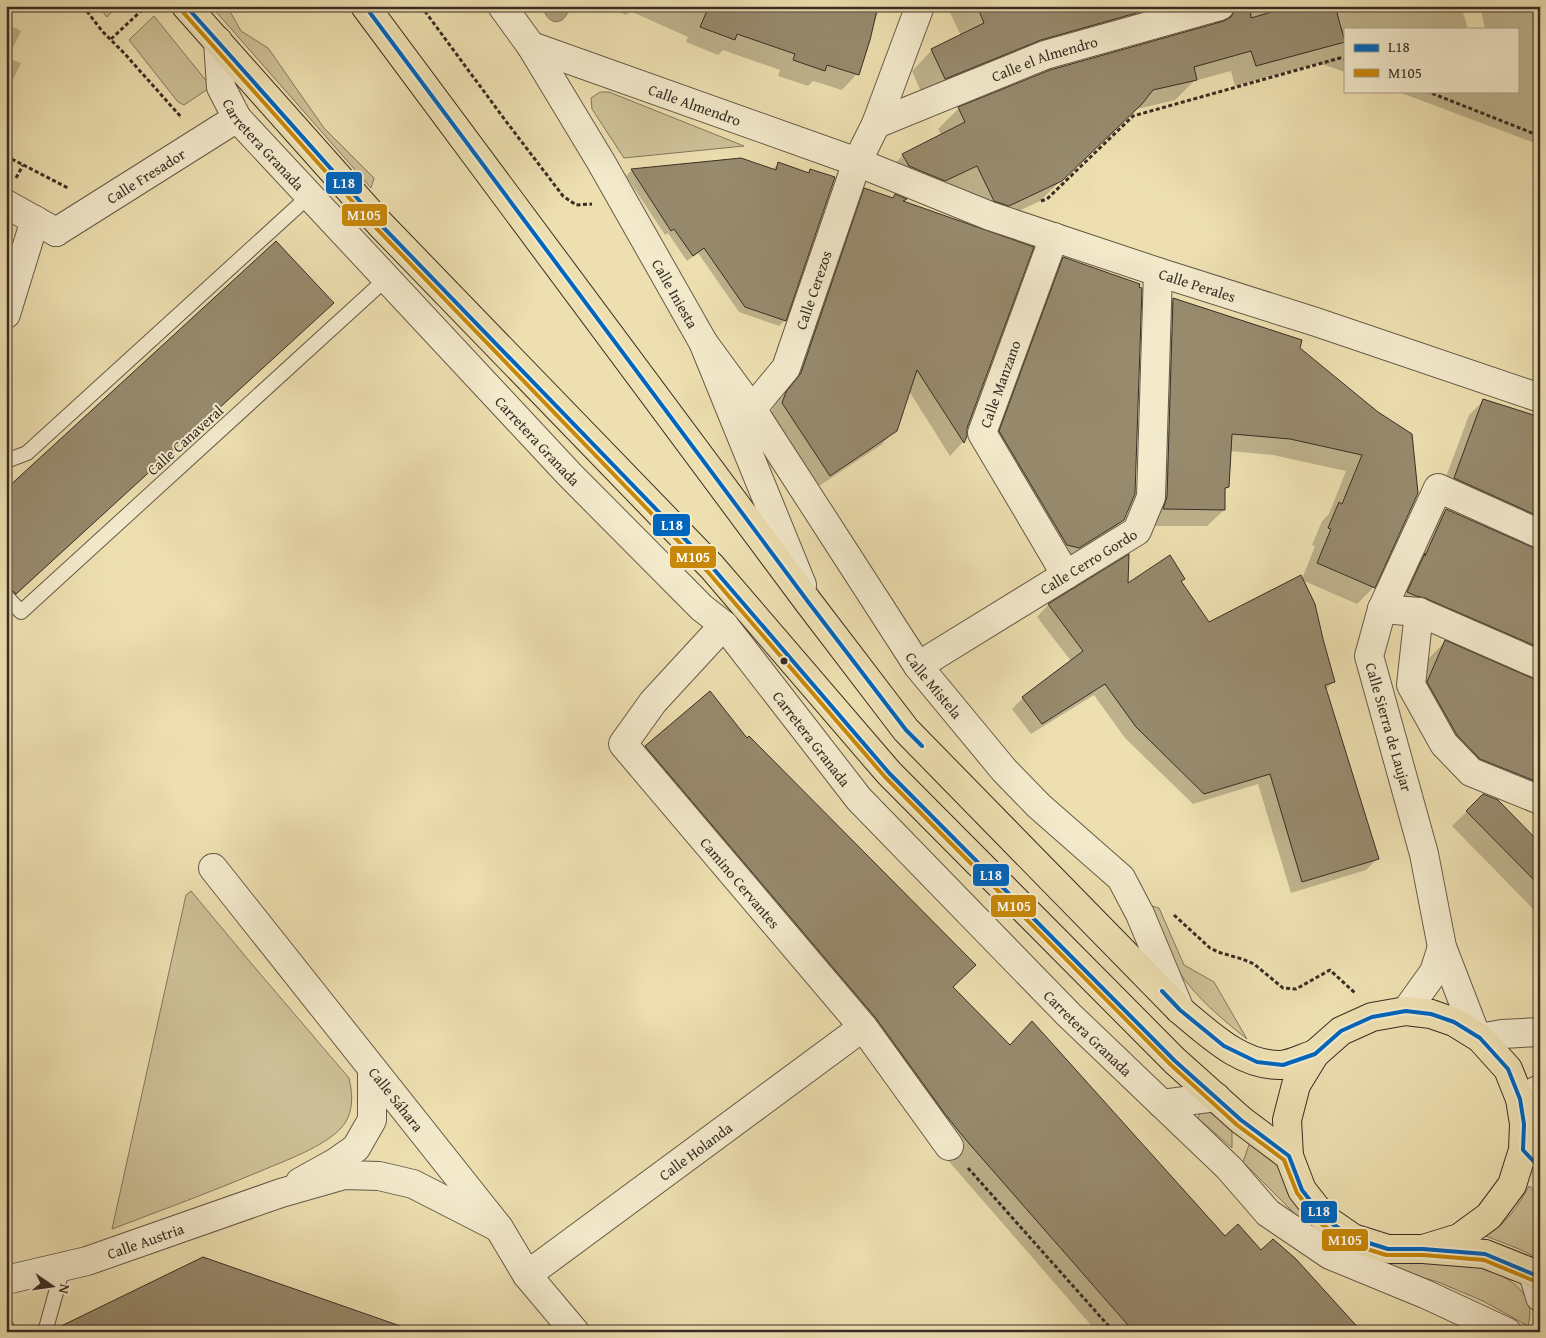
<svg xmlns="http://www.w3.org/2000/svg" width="1546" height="1338" viewBox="0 0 1546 1338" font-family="'Gentium Book Plus',serif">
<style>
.green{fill:#cec198;stroke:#84775e}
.water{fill:#b0a280;stroke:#80735b}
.shadow{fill:#0003}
.building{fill:#978a6d;stroke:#392d24}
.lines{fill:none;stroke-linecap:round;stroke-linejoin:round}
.service-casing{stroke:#665a47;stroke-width:16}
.minor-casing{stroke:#665a47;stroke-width:30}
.tertiary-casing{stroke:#665a47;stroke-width:30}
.primary-casing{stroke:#392d24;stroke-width:30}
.path{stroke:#392d24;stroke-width:3;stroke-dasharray:4 2.5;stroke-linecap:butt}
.service{stroke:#f3eacc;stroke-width:14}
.minor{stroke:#f3eacc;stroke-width:28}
.tertiary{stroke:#f3eacc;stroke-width:28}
.primary{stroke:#eddfb0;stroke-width:28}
.bus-1-casing{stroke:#f3eacc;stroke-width:8}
.bus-2-casing{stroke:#f3eacc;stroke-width:8}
.bus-1{stroke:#0065bd;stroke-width:4}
.bus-2{stroke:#c88809;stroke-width:4}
.bus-dot{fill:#392d24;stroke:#f3eacc;stroke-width:2}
.labels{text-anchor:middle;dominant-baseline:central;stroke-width:4;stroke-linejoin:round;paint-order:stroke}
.street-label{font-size:15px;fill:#392d24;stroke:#f3eacc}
.line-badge{stroke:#f3eacc;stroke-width:2}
.badge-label{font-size:14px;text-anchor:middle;font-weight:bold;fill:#fff}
</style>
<rect width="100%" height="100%" fill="#eddfb0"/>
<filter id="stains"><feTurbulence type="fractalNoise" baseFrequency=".004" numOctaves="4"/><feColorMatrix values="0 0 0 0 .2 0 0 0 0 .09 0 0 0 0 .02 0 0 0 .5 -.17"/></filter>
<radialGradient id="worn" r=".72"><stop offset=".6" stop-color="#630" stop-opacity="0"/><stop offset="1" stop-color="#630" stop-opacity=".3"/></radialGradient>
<g class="green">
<path d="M98 6H118L107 17Z"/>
<path d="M211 6H227L241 31 268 48 324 128 374 178 371 188Z"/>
<path d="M154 16 208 83V89L184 105 178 102 129 40Z"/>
<path d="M600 92H609L744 146 624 158 592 109 591 98Z"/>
<path d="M191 891 251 963 349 1078C353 1095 354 1114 341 1128 324 1147 284 1161 261 1171 211 1192 162 1210 112 1229L186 895Z"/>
<path d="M1152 906 1159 908 1184 965 1214 982 1247 1039C1218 1016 1188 991 1170 957 1162 943 1158 922 1152 906Z"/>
<path d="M1203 1107 1232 1129V1148L1198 1118Z"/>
<path d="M1251 1139 1272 1152 1316 1220 1486 1268C1511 1279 1537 1294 1528 1326L1483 1301 1438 1282 1353 1258 1301 1220 1243 1162Z"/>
<path d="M1529 1186 1540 1195V1259L1519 1249 1486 1236C1506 1223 1518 1207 1529 1186Z"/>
</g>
<path class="water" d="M542 6H572C569 10 566 17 562 20 551 26 545 15 542 6Z"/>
<g class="shadow">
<path d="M6 6H11L6 16Z"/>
<path d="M607 6H880L857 74 842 90 813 81 808 86 778 76 780 70 723 50 718 55 686 42 688 37 630 11 626 15Z"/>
<path d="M947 6H1461L1468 29H1345V72L1319 63 1235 86 1231 71 1194 81 1175 100 1133 110 1040 201 987 226 973 221 956 186 924 201 883 176 903 155 942 136 938 129 959 108 1215 25V23L1211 16 924 99 912 71 932 50 961 36Z"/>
<path d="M1480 6H1540V145L1396 91H1517V29H1485Z"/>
<path d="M6 23 21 31 8 58 21 63 11 84 6 88Z"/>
<path d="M741 159 773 169 778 164 807 174 810 170 785 320 779 326 739 312 698 253 687 261 668 233 665 235 626 176 631 171Z"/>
<path d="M865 190 893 199 905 200 902 202 966 427V435L963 442 950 456 909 391 895 430 881 445 816 488 769 417 773 407 787 388 851 203Z"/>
<path d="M1064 259 1123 520 1110 533 1065 560 987 445 1051 272Z"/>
<path d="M1173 300 1299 349 1377 413 1374 587 1357 604 1302 580 1334 681 1325 690 1377 859 1366 870 1291 893 1258 784 1193 804 1125 738 1094 695 1031 734 1012 709 1023 698 1071 661 1037 617 1048 605 1128 556 1127 585 1184 578 1180 582 1208 624 1302 579 1315 546 1312 545 1322 521 1329 514 1346 471 1273 455 1230 451 1228 487 1224 491V510L1207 526H1147L1157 316Z"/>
<path d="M311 323 6 604V491Z"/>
<path d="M1484 400 1540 419V544L1440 493 1469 415Z"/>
<path d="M1446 510 1540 551V675L1393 607 1431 525Z"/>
<path d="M1445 642 1540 682V808L1465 773 1413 697 1430 657Z"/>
<path d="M646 747 952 988 1010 1046 1225 1237 1261 1252 1360 1332H1097L925 1134 855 1037 626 767Z"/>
<path d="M1484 795 1540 844V916L1452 826Z"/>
</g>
<g class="building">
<path d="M709 6H878L870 40 859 75 827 65 825 71 793 60 795 54 737 34 735 40 700 27Z"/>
<path d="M977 6H1161L1041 40 945 79 931 49 984 23Z"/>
<path d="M1235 6H1250L1251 18 1292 6H1335L1345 42 1256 66 1251 51 1194 67 1197 80 1153 90 1142 104 1062 181 1009 206 994 201 977 166 945 181 909 166 902 154 965 122 958 107 1050 70 1224 21 1231 17 1235 10Z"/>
<path d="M741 158 776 170 778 162 809 173 810 169 835 177 786 321 745 307 704 248 693 256 674 229 671 231 631 169Z"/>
<path d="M864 188 893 198 895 194 907 199 903 201 1034 247 967 428V436L964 443 917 370 897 431 830 476 782 403 786 392 801 373Z"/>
<path d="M276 241 334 303 16 594 12 590 6 587V489Z"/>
<path d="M1063 257 1140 284 1139 287 1142 288 1135 494 1124 520 1079 548 1067 545 999 431Z"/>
<path d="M1173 298 1302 340 1300 348 1378 412 1412 434 1418 493 1375 588 1317 563 1331 529 1328 528 1339 502 1342 504 1362 455 1290 439 1232 434 1229 487 1225 488V510L1163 509 1167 497Z"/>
<path d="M1483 399 1540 417V517L1454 478Z"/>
<path d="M1446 509 1534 548 1540 549V648L1425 598 1416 596 1407 592 1425 553V556Z"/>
<path d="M1129 554 1128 583 1170 555 1185 579 1181 581 1209 622 1301 575 1315 604 1323 639 1335 682 1325 685 1379 859 1302 882 1270 774 1204 794 1136 727 1105 684 1042 724 1022 697 1083 651 1048 604Z"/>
<path d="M1445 640 1534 679 1540 680V783L1480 759 1457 735 1427 682Z"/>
<path d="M710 691 747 738 749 736 976 965 953 987 1010 1045 1032 1021 1225 1236 1238 1224 1261 1250 1273 1239 1296 1259 1362 1332H1134L966 1140 945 1114 875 1017 645 746Z"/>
<path d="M1483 794 1498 800 1540 843V886L1466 811Z"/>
<path d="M203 1257 406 1328 405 1332H54L55 1329Z"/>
</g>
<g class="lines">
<defs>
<g id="service">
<path d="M6 461 27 453 309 196"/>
<path d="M6 596 21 612 387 278"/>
<path d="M6 1326 9 1332"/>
<path d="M45 1332 63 1267"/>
</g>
<g id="minor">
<path id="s1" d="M502 6 531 46 601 162 703 342 802 585"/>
<path id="s2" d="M218 41 221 87 237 118 569 474 702 608 724 625 859 799 1069 1015 1229 1168 1268 1213 1330 1255 1425 1294 1507 1332"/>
<path id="s3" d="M531 46 857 162 990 216 1158 272 1316 322 1540 398"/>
<path id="s4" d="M876 124 1045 55 1220 6"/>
<path id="s5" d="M56 232 237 118"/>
<path d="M1054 237 982 433 1066 575"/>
<path d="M6 314 35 220"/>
<path id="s6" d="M703 342 752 409 918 666 1004 770 1039 806 1121 878 1140 914 1180 1010"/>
<path id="s7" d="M752 409 786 368 857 162 876 124 920 6"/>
<path d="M1419 612 1411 685 1444 744 1471 772 1540 800"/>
<path id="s8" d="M724 625 653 702 623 744 863 1027 949 1146"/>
<path id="s9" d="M918 666 1137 531 1151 497 1158 272"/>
<path id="s10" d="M213 868 499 1228"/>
<path d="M1162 1104 1216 1097"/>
<path d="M300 1182 336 1162 356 1148 372 1120V1069"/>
<path id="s11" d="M527 1275 863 1027"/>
</g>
<g id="tertiary">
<path d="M6 204 56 232"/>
<path d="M1382 609 1419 612 1540 665"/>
<path d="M1406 1011 1434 972 1442 947"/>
<path d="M1476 1035 1442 947 1424 854 1369 656 1382 609 1438 488 1540 534"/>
<path d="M1480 1038 1502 1034 1540 1032"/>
<path d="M1520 1099 1540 1089"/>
<path d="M1533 1273 1540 1297"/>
<path id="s12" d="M6 1280 87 1261 281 1193 344 1175 379 1176 413 1184 499 1228 527 1275 575 1332"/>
</g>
<g id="primary">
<path d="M186 6 381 225 712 567 889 773 1175 1061 1241 1120 1289 1156"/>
<path d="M365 6 809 603 906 730 1180 1010C1209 1034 1241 1066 1281 1065 1292 1064 1305 1057 1315 1054"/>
<path d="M1423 1249 1459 1238 1489 1216 1512 1185 1523 1150 1524 1124 1520 1099 1508 1069 1480 1038 1454 1022 1431 1014 1406 1011 1372 1017 1341 1031 1315 1054 1296 1085 1287 1120 1289 1156 1302 1190 1324 1218 1353 1238 1388 1249H1423L1485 1254 1533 1273 1540 1277"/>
</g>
</defs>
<use href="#service" class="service-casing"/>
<use href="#minor" class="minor-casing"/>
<use href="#tertiary" class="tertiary-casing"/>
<use href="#primary" class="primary-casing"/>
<g class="path">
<path d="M83 6 102 31 124 53 181 117 180 118"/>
<path d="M421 6 505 120 563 196 576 205 592 204"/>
<path d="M111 39 141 11"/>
<path d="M1426 91 1540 136"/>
<path d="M6 156 68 188"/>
<path d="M16 178 23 165"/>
<path d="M1041 201 1047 199 1133 116 1340 58 1345 59"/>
<path d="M1174 915 1210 948 1218 952 1242 959 1254 964 1283 988 1296 989 1330 970 1355 993"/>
<path d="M968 1168 1114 1332"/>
</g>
<use href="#service" class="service"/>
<use href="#minor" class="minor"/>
<use href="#tertiary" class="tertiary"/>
<use href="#primary" class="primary"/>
<defs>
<g id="bus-1">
<path d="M186 6 381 225 712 567 889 773 1175 1061 1241 1120 1289 1156 1302 1190 1324 1218 1353 1238 1388 1249H1423L1485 1254 1540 1277"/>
<path d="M365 6 809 603 906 730 922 746"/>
<path d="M1162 991 1180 1010 1224 1046 1257 1062 1283 1065 1315 1054 1341 1031 1372 1017 1406 1011 1431 1014 1454 1022 1480 1038 1508 1069 1520 1099 1524 1124 1523 1150 1540 1168"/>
</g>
<path id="bus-2" d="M181 10 377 229 707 571 885 777 1171 1065 1237 1125 1284 1160 1297 1193 1320 1223 1351 1244 1386 1255H1423L1484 1260 1537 1282"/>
</defs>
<use href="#bus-1" class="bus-1-casing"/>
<use href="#bus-2" class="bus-2-casing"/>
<use href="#bus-1" class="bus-1"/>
<use href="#bus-2" class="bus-2"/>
</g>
<circle class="bus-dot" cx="784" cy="661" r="4.5"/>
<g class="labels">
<g class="street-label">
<text stroke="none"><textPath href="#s4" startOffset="181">Calle el Almendro</textPath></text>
<text stroke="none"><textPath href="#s3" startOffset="174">Calle Almendro</textPath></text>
<text stroke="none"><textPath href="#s2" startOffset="118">Carretera Granada</textPath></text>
<text stroke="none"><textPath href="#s5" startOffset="106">Calle Fresador</textPath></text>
<text stroke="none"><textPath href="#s3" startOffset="708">Calle Perales</textPath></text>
<text stroke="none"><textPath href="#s7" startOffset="136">Calle Cerezos</textPath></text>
<text stroke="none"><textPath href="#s1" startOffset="336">Calle Iniesta</textPath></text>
<text transform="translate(1000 384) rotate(-70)">Calle Manzano</text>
<text transform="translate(185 440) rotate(-42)">Calle Canaveral</text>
<text stroke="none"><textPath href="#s2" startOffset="522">Carretera Granada</textPath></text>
<text stroke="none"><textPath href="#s9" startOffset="200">Calle Cerro Gordo</textPath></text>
<text stroke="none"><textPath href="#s6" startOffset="414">Calle Mistela</textPath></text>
<text transform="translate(1389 727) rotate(74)">Calle Sierra de Laujar</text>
<text stroke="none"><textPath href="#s2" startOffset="928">Carretera Granada</textPath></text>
<text stroke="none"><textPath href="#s8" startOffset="338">Camino Cervantes</textPath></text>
<text stroke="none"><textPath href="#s2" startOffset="1332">Carretera Granada</textPath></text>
<text stroke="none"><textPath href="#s10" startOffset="295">Calle Sáhara</textPath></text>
<text stroke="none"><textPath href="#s11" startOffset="209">Calle Holanda</textPath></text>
<text stroke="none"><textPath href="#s12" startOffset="145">Calle Austria</textPath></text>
</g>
</g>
<g class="line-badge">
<rect x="325" y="171" width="38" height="24" rx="5" fill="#0065bd"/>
<rect x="341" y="203" width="47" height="24" rx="5" fill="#c88809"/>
<rect x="652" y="513" width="39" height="24" rx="5" fill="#0065bd"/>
<rect x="669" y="545" width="48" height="24" rx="5" fill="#c88809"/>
<rect x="972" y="863" width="38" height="24" rx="5" fill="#0065bd"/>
<rect x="990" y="894" width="47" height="24" rx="5" fill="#c88809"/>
<rect x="1300" y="1200" width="38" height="24" rx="5" fill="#0065bd"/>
<rect x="1321" y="1228" width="48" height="24" rx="5" fill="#c88809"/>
</g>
<g class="badge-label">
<text x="344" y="188">L18</text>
<text x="364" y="220">M105</text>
<text x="672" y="530">L18</text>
<text x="693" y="562">M105</text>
<text x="991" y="880">L18</text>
<text x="1014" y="911">M105</text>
<text x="1319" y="1216">L18</text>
<text x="1345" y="1245">M105</text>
</g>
<rect width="1546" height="1338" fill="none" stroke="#eddfb0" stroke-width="25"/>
<rect x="8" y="8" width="1531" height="1323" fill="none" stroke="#392d24" stroke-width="2.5"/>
<rect x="12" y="12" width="1521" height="1313" fill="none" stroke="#392d24"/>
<rect x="1344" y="28" width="175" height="65" fill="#f3eacc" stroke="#a99e89"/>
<rect x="1354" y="44" width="25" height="8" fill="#0065bd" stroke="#a99e89"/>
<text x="1388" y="52" font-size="15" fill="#392d24">L18</text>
<rect x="1354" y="69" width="25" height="8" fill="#c88809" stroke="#a99e89"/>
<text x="1388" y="78" font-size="15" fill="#392d24">M105</text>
<g transform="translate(52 1286) rotate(103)" stroke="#f3eacc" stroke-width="4" paint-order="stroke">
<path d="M0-4L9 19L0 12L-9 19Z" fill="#392d24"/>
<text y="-8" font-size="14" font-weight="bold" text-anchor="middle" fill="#392d24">N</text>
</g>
<rect width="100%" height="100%" filter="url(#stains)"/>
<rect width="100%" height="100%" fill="url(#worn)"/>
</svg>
